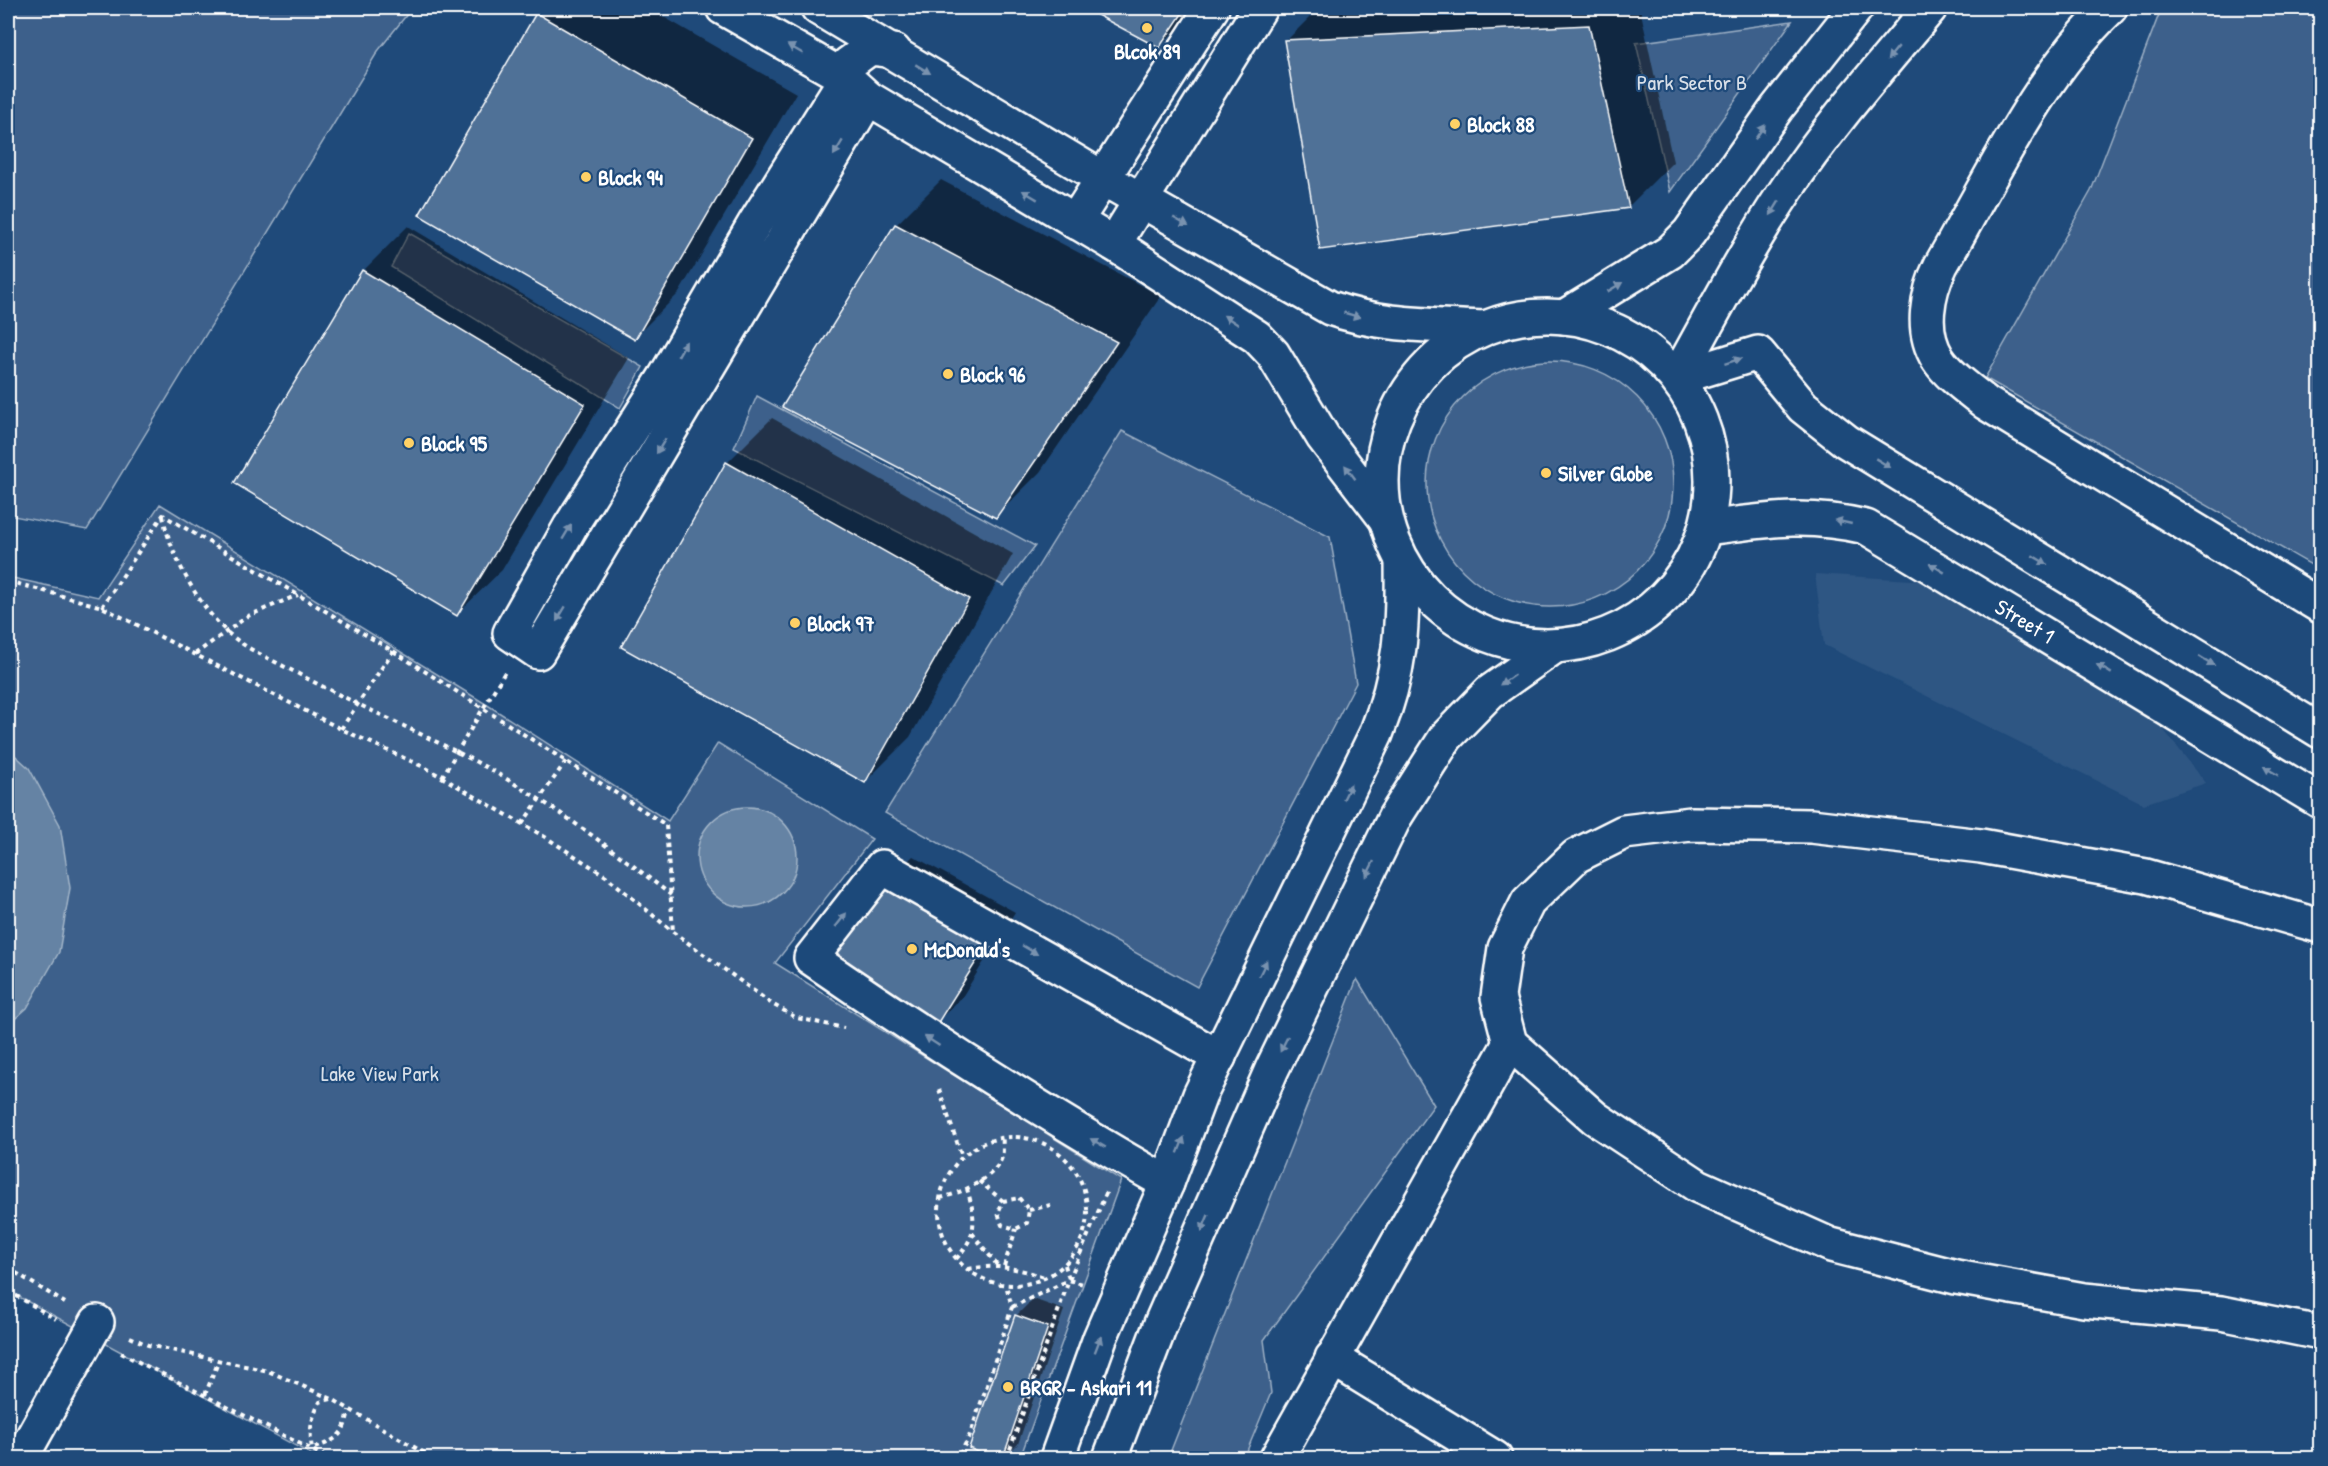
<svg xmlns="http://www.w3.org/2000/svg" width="2328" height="1466" viewBox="0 0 2328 1466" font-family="'Patrick Hand',sans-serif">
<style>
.built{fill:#2e5683}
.green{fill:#3c618b;stroke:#9eb0c5;stroke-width:1.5}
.water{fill:#6583a4;stroke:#a3b5c8;stroke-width:1.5}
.shadow{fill:#0007}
.building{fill:#507197;stroke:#fff;stroke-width:1.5}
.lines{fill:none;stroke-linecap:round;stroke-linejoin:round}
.minor-casing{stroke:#fff;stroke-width:38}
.path{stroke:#fff;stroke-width:4;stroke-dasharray:4.5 4.5;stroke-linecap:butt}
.minor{stroke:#1f4a7a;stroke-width:33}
.oneway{fill:#7992af}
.poi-dot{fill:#ffd166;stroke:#1f4a7a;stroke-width:2}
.labels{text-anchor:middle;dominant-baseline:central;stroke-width:4.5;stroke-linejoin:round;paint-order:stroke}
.poi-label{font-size:22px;font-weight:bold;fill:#fff;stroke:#1f4a7a;text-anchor:start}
.park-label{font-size:22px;fill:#d8dfe8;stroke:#1f4a7a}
.street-label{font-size:22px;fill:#fff;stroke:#1f4a7a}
</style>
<rect width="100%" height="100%" fill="#1f4a7a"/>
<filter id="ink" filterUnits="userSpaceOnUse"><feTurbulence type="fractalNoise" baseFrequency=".0167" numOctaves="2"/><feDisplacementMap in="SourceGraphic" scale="12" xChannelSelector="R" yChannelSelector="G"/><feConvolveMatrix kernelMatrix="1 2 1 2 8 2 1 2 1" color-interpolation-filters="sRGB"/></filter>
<g filter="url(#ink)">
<path class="built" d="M1815 574 1927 581 2159 724 2206 783 2144 804 1824 645Z"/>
<g class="green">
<path d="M8 8H412L378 51 87 530 8 515Z"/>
<path d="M2164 8H2320V570L1985 378 2091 191 2160 12Z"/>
<path d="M1792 21 1670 192 1636 43Z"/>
<path d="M409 233 643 367 620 408 391 267Z"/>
<circle cx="1550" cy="484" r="123"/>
<path d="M757 396 1035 546 1004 586 734 448Z"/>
<path d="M1122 431 1330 537 1356 683 1197 987 885 813Z"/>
<path d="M160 504 489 706 668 821 718 743 872 839 775 963 1121 1180 1020 1458H318L8 1291V577L98 597Z"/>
<path d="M1357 979 1434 1105 1264 1340 1271 1393 1244 1458H1168Z"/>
</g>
<g class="water">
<path d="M8 749 29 768 60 825 70 888 59 952 27 1008 8 1025Z"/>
<circle cx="747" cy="857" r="50"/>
</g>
<g class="shadow">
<path d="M544 8H648L796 93 679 293 634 338 537 14Z"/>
<path d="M1087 8H1198L1159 47Z"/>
<path d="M1319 8H1640L1673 162 1628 207 1286 41Z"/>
<path d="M941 180 1161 296 1040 472 995 517 896 225Z"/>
<path d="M408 226 629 358 502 570 457 614 363 271Z"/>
<path d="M772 418 1013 554 910 737 865 782 727 463Z"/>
<path d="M913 856 1015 912 962 997 937 1022 887 882Z"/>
<path d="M1033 1299 1064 1310 1018 1444 1004 1458H995L971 1447 1016 1316Z"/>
</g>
<g class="building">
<path d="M1084 8H1186L1159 48Z"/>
<path d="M536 13 752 138 635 340 419 215Z"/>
<path d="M1589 25 1629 208 1320 250 1284 40Z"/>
<path d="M895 224 1117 342 996 518 782 407Z"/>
<path d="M362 270 585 404 457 616 234 483Z"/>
<path d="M726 462 969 599 865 783 621 647Z"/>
<path d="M886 881 991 938 937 1024 832 960Z"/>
<path d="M1015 1315 1048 1327 1003 1458H991L969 1448Z"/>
</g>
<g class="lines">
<defs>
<g id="minor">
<path d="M723 8 846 78 868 98 1114 244 1257 337 1273 354 1323 437 1385 518"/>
<path d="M818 8 1104 179 1330 308C1380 326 1432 325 1484 328"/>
<path d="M2110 8C2038 77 1991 179 1941 265 1927 293 1920 331 1938 359 1949 376 1970 390 1986 403L2320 606"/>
<path d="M868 98 538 652 510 633 570 527 665 377 755 223 846 78 848 64 870 48 894 51"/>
<path d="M1075 222 1212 8"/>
<path d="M1114 244 1260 8"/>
<circle cx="1547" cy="481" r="165"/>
<path d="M1564 317 1670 252 1689 233 1777 108 1856 8"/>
<path d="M1677 378 1758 353 1803 407 1846 441 2320 731"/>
<path d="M1677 378C1712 315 1746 250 1786 190 1829 125 1881 67 1930 8"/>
<path d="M1706 528C1767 520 1805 513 1866 527L2320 801"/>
<path d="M2320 926 2146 876 1981 846 1811 826 1691 824 1624 832 1576 856 1528 902 1505 948 1498 997 1510 1043 1595 1118 1698 1186 1831 1245 1956 1277 2084 1300 2221 1313 2320 1333"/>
<path d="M1167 1183C1044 1113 927 1038 811 958L882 867 1219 1057"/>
<path d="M1332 1358 1495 1458"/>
<path d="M21 1458 97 1322"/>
<path d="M1057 1458 1100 1338 1167 1183 1200 1095 1376 734C1401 671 1403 628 1402 561"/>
<path d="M1110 1458 1162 1321 1272 1069 1395 817 1446 737 1490 692 1555 646"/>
<path d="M1277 1458 1510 1043"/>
</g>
</defs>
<use href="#minor" class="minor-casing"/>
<g class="path">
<path d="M163 516C170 554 197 603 225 630 242 647 270 659 291 670 345 699 401 724 455 751 532 789 603 842 671 895"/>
<path d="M8 581 102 607 341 729 426 768 545 837 606 876 673 932 772 1004 797 1018 844 1028"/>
<path d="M102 607 163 515 393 651 666 825 673 932"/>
<path d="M195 654 248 616 298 595"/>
<path d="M341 729 393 651"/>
<path d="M442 777 505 672"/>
<path d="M522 824 566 761"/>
<path d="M939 1089 962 1157"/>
<circle cx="1013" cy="1211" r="74"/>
<path d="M979 1181 1003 1201"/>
<path d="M940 1198C959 1194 996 1178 1002 1157 1004 1151 1002 1143 1003 1137"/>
<path d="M1019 1198 1029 1210 1027 1223 1016 1229 1002 1225 998 1213 1003 1201Z"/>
<path d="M1029 1210 1055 1204"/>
<path d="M972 1233 997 1265"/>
<path d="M956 1259C978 1235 976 1218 967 1189"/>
<path d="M1065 1265 1069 1279"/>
<path d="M1004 1266 1016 1229"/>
<path d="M8 1268 65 1303"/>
<path d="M968 1269C998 1264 1018 1268 1047 1278"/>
<path d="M8 1291 56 1319"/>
<path d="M1012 1307 1069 1280 1083 1284"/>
<path d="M130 1337 148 1345 268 1371 332 1399 433 1458"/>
<path d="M121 1353 328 1458"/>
<path d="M205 1395 219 1360"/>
<path d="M331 1399 320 1402C311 1419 309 1430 312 1449 336 1440 344 1437 349 1410"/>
<path d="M961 1452 976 1458"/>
<path d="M951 1458 961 1452 969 1437 986 1388 1012 1307 1006 1285"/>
<path d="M1007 1458 1069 1280 1107 1191"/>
</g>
<use href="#minor" class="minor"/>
</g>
<defs><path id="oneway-solid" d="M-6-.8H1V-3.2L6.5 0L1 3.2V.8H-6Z" transform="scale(1.5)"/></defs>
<g class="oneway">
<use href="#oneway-solid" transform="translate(795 49) rotate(-150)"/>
<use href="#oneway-solid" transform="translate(1893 53) rotate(130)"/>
<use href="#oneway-solid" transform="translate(923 69) rotate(31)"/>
<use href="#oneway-solid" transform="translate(1760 132) rotate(-55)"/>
<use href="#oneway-solid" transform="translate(838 148) rotate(121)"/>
<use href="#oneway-solid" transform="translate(1030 195) rotate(-149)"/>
<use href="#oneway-solid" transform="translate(1775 208) rotate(122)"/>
<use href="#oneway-solid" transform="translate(1181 222) rotate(30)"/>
<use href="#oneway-solid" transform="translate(1615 287) rotate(-31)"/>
<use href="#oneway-solid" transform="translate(1352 315) rotate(16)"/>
<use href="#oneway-solid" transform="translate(1231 320) rotate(-147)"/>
<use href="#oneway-solid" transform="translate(682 349) rotate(-60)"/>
<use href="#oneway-solid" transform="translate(1733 361) rotate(-18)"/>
<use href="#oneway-solid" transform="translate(661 446) rotate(121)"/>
<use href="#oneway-solid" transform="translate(1883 463) rotate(31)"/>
<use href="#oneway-solid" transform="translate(1350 472) rotate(-127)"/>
<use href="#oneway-solid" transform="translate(1843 522) rotate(-167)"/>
<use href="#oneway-solid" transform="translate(567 532) rotate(-59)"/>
<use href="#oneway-solid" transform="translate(2040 560) rotate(31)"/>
<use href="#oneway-solid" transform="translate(1937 568) rotate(-149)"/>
<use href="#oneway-solid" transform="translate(561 614) rotate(121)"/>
<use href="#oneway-solid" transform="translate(2207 661) rotate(31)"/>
<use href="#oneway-solid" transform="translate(2104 669) rotate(-149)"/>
<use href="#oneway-solid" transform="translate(1507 680) rotate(145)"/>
<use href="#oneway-solid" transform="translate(2271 771) rotate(-149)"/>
<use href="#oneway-solid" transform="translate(1347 792) rotate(-64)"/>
<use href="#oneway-solid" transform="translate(1370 869) rotate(116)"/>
<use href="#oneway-solid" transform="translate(841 920) rotate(-52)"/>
<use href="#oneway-solid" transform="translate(1030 950) rotate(30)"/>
<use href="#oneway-solid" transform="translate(1263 968) rotate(-64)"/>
<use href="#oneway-solid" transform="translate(932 1041) rotate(-147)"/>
<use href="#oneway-solid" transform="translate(1284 1044) rotate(116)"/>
<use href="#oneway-solid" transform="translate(1098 1143) rotate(-150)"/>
<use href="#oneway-solid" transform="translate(1181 1145) rotate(-69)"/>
<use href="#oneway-solid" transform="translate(1205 1223) rotate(113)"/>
<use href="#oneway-solid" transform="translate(1098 1344) rotate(-69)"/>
</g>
</g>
<g class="poi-dot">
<circle cx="1147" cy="28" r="6"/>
<circle cx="1455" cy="124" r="6"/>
<circle cx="586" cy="177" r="6"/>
<circle cx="948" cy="374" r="6"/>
<circle cx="409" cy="443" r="6"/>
<circle cx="1546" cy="473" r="6"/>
<circle cx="795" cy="623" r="6"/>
<circle cx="912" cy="949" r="6"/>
<circle cx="1008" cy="1387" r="6"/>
</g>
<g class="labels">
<g class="poi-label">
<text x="1147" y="51" text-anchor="middle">Blcok 89</text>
<text x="1467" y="124">Block 88</text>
<text x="598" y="177">Block 94</text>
<text x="960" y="374">Block 96</text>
<text x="421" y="443">Block 95</text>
<text x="1558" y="473">Silver Globe</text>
<text x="807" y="623">Block 97</text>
<text x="924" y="949">McDonald's</text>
<text x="1020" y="1387">BRGR - Askari 11</text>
</g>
<g class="park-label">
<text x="1692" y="82">Park Sector B</text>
<text x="380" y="1073">Lake View Park</text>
</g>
<g class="street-label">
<text transform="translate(2025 621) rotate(31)">Street 1</text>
</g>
</g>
<rect width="2328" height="1466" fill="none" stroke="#1f4a7a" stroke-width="30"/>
<rect x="15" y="15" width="2298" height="1436" fill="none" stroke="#fff" stroke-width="2" filter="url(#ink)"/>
</svg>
